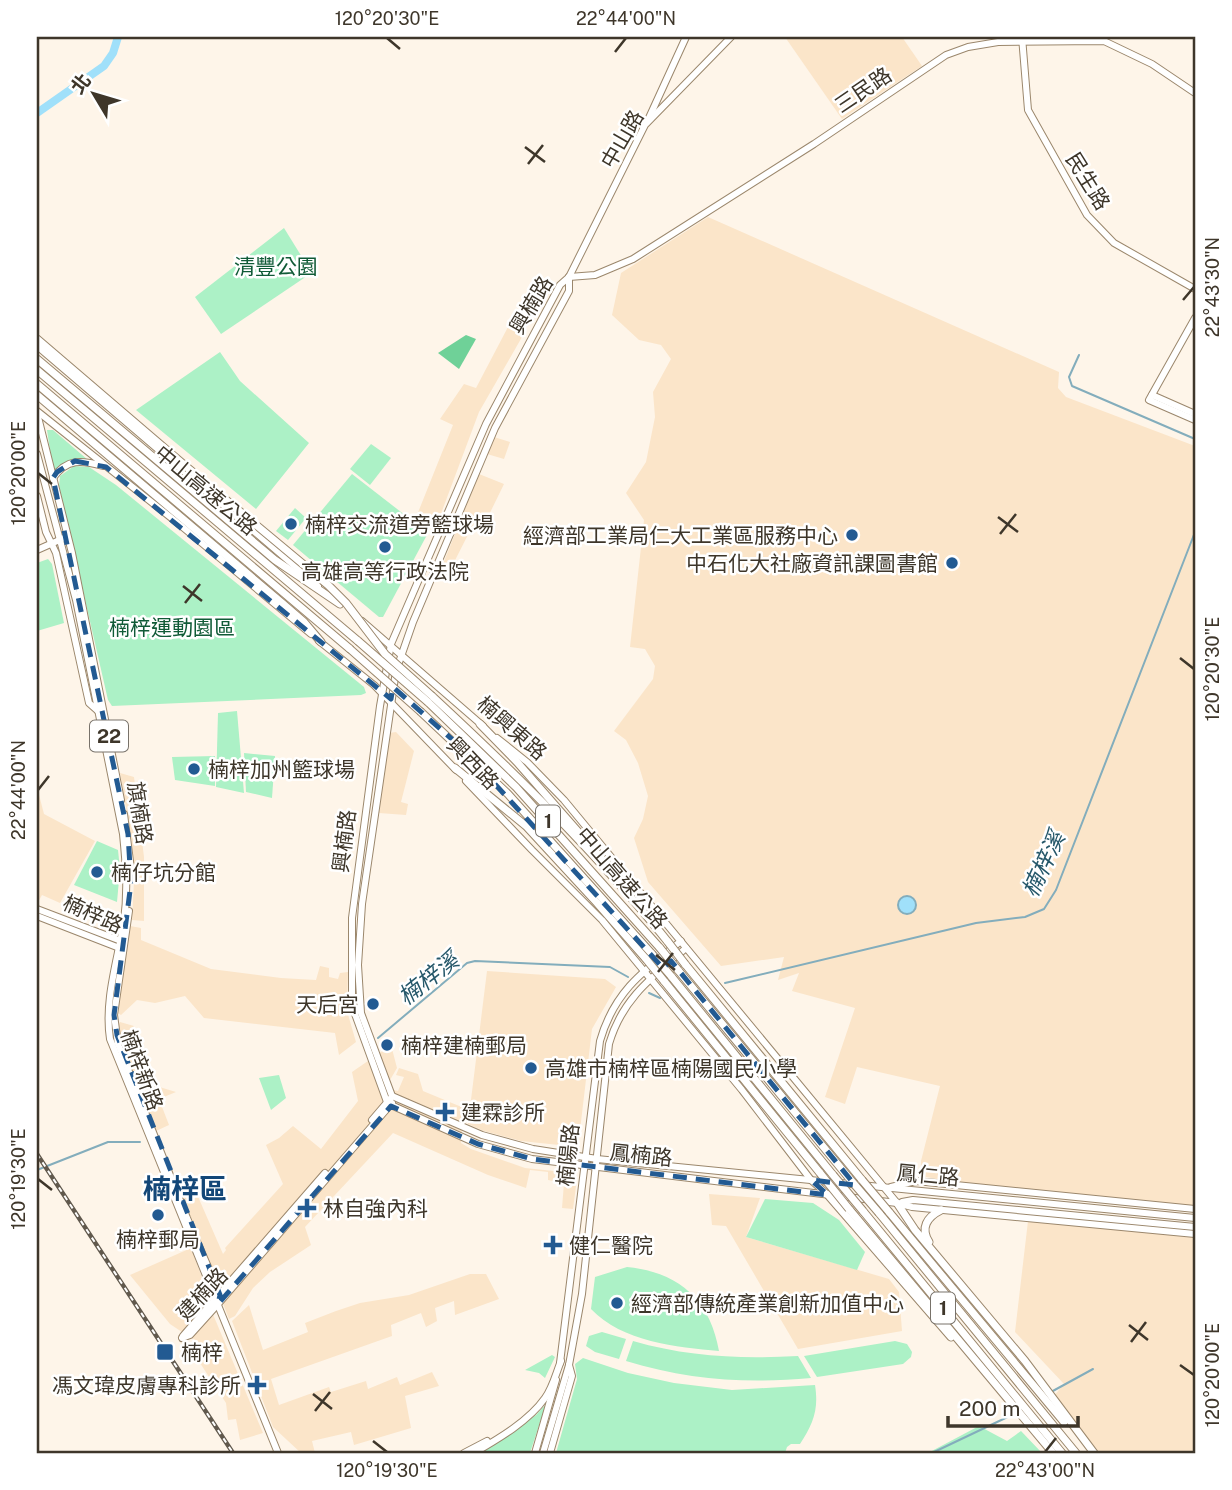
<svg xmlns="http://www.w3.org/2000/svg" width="1232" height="1490" viewBox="0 0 1232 1490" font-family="'Public Sans','Noto Sans TC',sans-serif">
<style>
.built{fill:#fbe5c9}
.green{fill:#acf1c6}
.forest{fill:#6fd198}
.water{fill:#a0e0fa;stroke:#83adbc;stroke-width:2}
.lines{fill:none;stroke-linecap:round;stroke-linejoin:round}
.stream{stroke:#83adbc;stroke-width:2}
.river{stroke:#a0e0fa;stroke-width:8}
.secondary-casing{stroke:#9b876c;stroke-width:8}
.primary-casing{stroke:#9b876c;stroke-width:8}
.highway-casing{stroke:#9b876c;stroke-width:9}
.secondary{stroke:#fff;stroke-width:6}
.primary{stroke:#fff;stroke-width:6}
.highway{stroke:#fff;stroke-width:7}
.rail-casing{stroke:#61594d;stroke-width:4.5}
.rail{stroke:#fff;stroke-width:2;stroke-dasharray:5;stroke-linecap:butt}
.highway-bridge-casing{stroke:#9b876c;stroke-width:9;stroke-linecap:butt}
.highway-bridge{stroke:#fff;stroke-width:7}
.marked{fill:none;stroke:#225a92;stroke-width:5;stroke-dasharray:14 9;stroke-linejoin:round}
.ticks{fill:none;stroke:#3e362a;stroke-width:2.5}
.poi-dot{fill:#225a92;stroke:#fff;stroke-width:2.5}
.labels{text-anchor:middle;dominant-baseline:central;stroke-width:5;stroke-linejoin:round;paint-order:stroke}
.shield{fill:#fff;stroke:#78726a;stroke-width:2}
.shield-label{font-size:19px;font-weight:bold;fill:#3e362a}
.street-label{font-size:21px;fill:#3e362a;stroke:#fff}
.park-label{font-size:21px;fill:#105b37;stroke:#fff}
.poi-label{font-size:21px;fill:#3e362a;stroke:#fff;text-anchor:start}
.water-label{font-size:23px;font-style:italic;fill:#255769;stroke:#fff}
.district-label{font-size:28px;font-weight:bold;fill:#134778;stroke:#fff}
.neatline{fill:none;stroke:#3e362a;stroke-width:2.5}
.ticks-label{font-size:18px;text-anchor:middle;fill:#3e362a}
</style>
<rect width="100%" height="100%" fill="#fef5e9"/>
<g class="built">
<path d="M785 37H902L922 66 842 119Z"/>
<path d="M708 217 1059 372 1058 388 1066 397 1195 446V1207L953 1182 921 1176V1161L940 1086 857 1067 845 1104 825 1097 855 1008 792 991 799 973 778 980 784 957 721 966 648 882 634 838 643 819 648 796 638 763 626 740 614 731 653 679 655 666 645 649 630 647 644 520 626 493 646 462 655 417 653 392 671 359 661 345 639 340 612 315 621 273Z"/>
<path d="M508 327 526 330 479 412 436 527 431 526 417 515 453 425 440 419 464 384 476 388Z"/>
<path d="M494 437 510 442 504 459 487 454Z"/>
<path d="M479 474 504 484 485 523 476 519 446 578 439 574Z"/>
<path d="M396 732 414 751 401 802 408 804 406 815 379 813 389 733Z"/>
<path d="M120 773 134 777 144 857V921L132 920 134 882 132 843Z"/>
<path d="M37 787 44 814 95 841 60 903 42 895 37 904Z"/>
<path d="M130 926 141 928V940L211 969 281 978 316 980 320 966 329 968V977L338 979 340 973 348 972 347 1011 356 1042 339 1055 335 1033 204 1018 185 996 155 1003 137 1000 121 1015 116 1012Z"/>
<path d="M487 971 605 979 616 987 592 1029 578 1147 521 1141 484 1131 468 1124Z"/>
<path d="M120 1022 134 1026 128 1038 141 1043 138 1055 149 1061 143 1082 176 1092 159 1099 169 1125 156 1131 121 1045 118 1025Z"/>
<path d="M391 1045 397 1068 390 1080 393 1090 398 1091 404 1077 396 1075 399 1068 418 1074 423 1091 464 1108 461 1143 471 1149 525 1168 573 1173 577 1179 573 1209 562 1208 564 1183 548 1180V1172L530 1170 526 1188 488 1175 393 1133 305 1227 311 1245 270 1272 253 1288 235 1316 229 1319 182 1197 196 1192 223 1254 226 1250 225 1248 283 1184 266 1145 279 1138 293 1126 321 1149 358 1101 352 1072Z"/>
<path d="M709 1194 760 1198 746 1237 889 1279 899 1292 902 1331 798 1349 726 1226 712 1225Z"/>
<path d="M1028 1221 1195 1237V1453H1100L1053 1397 1064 1384 1015 1332Z"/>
<path d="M191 1248 209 1296 182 1332 170 1324 130 1275Z"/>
<path d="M470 1274H486L499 1299 455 1315 454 1301 435 1308 437 1321 426 1327 421 1313 391 1325 392 1336 271 1379 279 1405 329 1387 331 1392 366 1381 368 1389 397 1377 400 1385 432 1372 439 1386 405 1396 411 1428 354 1445 351 1432 312 1441 315 1453H301L273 1427 232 1321 249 1305 263 1350 308 1332 305 1323 336 1311 360 1303 409 1295Z"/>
<path d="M212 1312 263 1433 240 1440 236 1419 228 1420 226 1403 189 1346 195 1340 191 1337Z"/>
</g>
<g class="green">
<path d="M284 228 310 270 307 276 221 334 195 297Z"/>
<path d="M220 352 240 381 309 443 256 509 136 410Z"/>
<path d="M47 430H53L88 460 69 461 53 471Z"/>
<path d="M371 444 391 458 370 485 350 469Z"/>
<path d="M74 466 89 467 116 485 364 687 366 693 361 695 112 706 108 700 59 486 60 476Z"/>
<path d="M352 474 428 533 383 617H379L293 545Z"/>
<path d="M295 508 306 518 288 540 276 531Z"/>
<path d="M48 559 52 564 64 623 37 631V563Z"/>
<path d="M237 711 244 793 216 787 218 713Z"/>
<path d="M244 753 275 756 272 798 246 792Z"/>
<path d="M215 756V786L175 780 172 757Z"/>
<path d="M97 841 118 850 120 869 117 902 74 885Z"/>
<path d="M279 1075 286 1098 271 1110 259 1078Z"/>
<path d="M765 1199 813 1203 839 1220 865 1252 857 1270 746 1237Z"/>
<path d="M627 1267C678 1272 710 1299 719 1351 677 1347 622 1342 591 1309L595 1277Z"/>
<path d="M602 1332 626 1339 619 1359 595 1352 586 1346 589 1336Z"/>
<path d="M633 1341C688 1357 741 1359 798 1356L811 1378C747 1384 688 1380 626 1361Z"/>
<path d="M895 1341 907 1344 912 1352 911 1357 903 1364 817 1377 804 1356Z"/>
<path d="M552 1355 555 1357 545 1378 539 1373 525 1370Z"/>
<path d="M583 1358 628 1373 674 1383 732 1390 815 1385C819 1410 813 1424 800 1444H791L787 1447 785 1453H556L577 1379 575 1364Z"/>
<path d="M546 1404 530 1453H480L536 1415Z"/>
<path d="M979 1426 1007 1441 1021 1431 1042 1453H928Z"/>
</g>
<path class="forest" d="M466 335 476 339 459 369 438 353Z"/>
<circle class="water" cx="907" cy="905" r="9"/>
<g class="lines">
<g class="stream">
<path d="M1079 355 1069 377 1072 386 1195 439"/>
<path d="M725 983 976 923 1025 917 1044 909 1056 890 1195 532"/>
<path d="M649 993 660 998"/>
<path d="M378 1038 467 963 475 961 610 967 628 977"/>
<path d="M37 1170 108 1142H140"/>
<path d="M1051 1392 1093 1369"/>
<path d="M932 1453 1016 1413"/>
</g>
<path class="river" d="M37 113 104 66 113 53 118 37"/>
<defs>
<g id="secondary">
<path d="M1022 37 1028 110 1087 215 1114 243 1195 289"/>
<path d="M648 120 686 37"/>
<path d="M569 277 595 275 633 259 814 144 946 55 968 47 998 42 1104 41 1152 64 1195 93"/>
<path d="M1195 318 1149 400 1195 420"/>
<path d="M37 346 318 586"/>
<path d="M1152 395 1195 414"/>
<path d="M37 411 179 524 311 634"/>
<path d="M53 478C67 458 82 460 103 466"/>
<path d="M37 550 64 538"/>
<path d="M362 621 483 726"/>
<path d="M319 641 374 685 456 770"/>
<path d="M497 738 527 762 564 800 897 1203"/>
<path d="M466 781 532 850 602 920 742 1090 811 1180 828 1195"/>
<path d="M37 909 121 941 122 944"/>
<path d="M37 916 122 949"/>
<path d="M392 1096 361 1013 358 965 362 904 396 671 413 622 495 428 569 291V277"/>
<path d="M392 1096 482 1135 533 1149 597 1159 1195 1218"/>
<path d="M387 1102 355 1014 352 999V918L380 706 391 644 486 424 560 285 569 277 645 125 731 37"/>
<path d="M391 1105 478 1144 532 1159 897 1203 912 1207 1195 1234"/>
<path d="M372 1120 390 1099"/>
<path d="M891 1187 916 1181 1195 1209"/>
<path d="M902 1202 913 1200 1195 1227"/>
<path d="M183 1336 325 1173"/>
<path d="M182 1338 190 1335 218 1304 392 1103"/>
<path d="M560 1363 600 1041C614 992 643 971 681 941"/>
<path d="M535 1453 556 1380"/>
<path d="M543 1453 569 1365 582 1294 609 1044C622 999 652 977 686 948"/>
</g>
<g id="primary">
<path d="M37 413 72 553 121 800"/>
<path d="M37 454 76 600 123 834C126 864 128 891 124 921 118 959 104 1000 110 1039L278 1453"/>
<path d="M37 496 46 532 56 553 89 703 98 711"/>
<path d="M124 814 131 869"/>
<path d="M129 911 114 1015 118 1044 187 1218 220 1295 218 1304"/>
<path d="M464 1453 487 1441"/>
<path d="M474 1453C498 1439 529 1421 545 1398 553 1387 556 1373 561 1361"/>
<path d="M550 1453 572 1376 569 1365"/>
</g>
<g id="highway">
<path d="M37 339 183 464"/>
<path d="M37 359 275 560 340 604"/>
<path d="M37 370 358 641"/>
<path d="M37 384 350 649"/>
<path d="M37 395 282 603 304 622 321 642"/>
<path d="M432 696C515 773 597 853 668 942"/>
<path d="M428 702 516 787 660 948"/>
<path d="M421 712 508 794 652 954"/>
<path d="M480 724 517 762 616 875"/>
<path d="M455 768 526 826 597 903 646 959"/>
<path d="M685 964 862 1180"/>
<path d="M678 970 849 1178"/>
<path d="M671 976 833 1175"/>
<path d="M664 981 820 1173"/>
<path d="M828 1195 951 1337"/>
<path d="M897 1203 915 1230 1025 1361 1094 1453"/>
<path d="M849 1209 1053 1453"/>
<path d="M863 1211 1062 1453"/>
<path d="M889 1212 1064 1422"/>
<path d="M879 1213 1076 1453"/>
<path d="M929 1242C920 1228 927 1217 941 1210"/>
</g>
</defs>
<use href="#secondary" class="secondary-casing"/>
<use href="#primary" class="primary-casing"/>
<use href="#highway" class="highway-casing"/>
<use href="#secondary" class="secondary"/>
<use href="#primary" class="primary"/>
<use href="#highway" class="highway"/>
<defs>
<path id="rail" d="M37 1154 233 1453"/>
</defs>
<use href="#rail" class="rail-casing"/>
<use href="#rail" class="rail"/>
<defs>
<g id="highway-bridge">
<path d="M183 464 328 585 346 603 385 654 432 696"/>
<path d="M358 641 428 702"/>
<path d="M350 649 421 712"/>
<path d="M668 942 685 964"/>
<path d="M660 948 678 970"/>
<path d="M652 954 671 976"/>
<path d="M646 959 664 981"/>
<path d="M820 1173 849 1209"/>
<path d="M833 1175 863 1211"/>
<path d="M849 1178 879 1213"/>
<path d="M862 1180 889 1212"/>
</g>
</defs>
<use href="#highway-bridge" class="highway-bridge-casing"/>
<use href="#highway-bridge" class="highway-bridge"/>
</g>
<path class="marked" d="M75 461 106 467 391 699 393 687 462 748 663 968 671 961 855 1185 811 1180 828 1195 532 1159 478 1144 391 1106 218 1304 220 1295 117 1035 114 1015 131 883 128 834 53 478 57 472Z"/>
<path class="ticks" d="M387 38 400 49M615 52 626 38M525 147 545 162M528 164 543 145M1183 300 1194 287M38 473 52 484M998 517 1018 532M1000 534 1016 514M183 586 202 601M185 603 200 584M1180 658 1194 669M38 790 49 776M656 955 675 970M658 972 673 953M38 1179 52 1190M1129 1325 1148 1340M1131 1342 1146 1322M1180 1365 1194 1375M313 1394 332 1409M315 1411 330 1392M373 1441 387 1452M1045 1452 1056 1438"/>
<g class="poi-dot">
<circle cx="291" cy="524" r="7"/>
<circle cx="852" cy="535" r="7"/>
<circle cx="385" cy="547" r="7"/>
<circle cx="952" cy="563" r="7"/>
<circle cx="194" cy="769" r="7"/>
<circle cx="97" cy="872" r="7"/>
<circle cx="373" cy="1004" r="7"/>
<circle cx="387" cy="1045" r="7"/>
<circle cx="531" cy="1068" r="7"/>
<path d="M441.5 1101.5h7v7h7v7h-7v7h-7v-7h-7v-7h7z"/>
<path d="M303.5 1197.5h7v7h7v7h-7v7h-7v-7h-7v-7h7z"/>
<circle cx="158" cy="1215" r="7"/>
<path d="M549.5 1234.5h7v7h7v7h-7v7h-7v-7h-7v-7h7z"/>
<circle cx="617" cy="1303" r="7"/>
<rect x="156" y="1343" width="18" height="18" rx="3.5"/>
<path d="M253.5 1374.5h7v7h7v7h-7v7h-7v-7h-7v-7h7z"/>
</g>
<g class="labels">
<g class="shield">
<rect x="90" y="720.5" width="38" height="31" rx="5"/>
<rect x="536" y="805.5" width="24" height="31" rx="5"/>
<rect x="931" y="1292.5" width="24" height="31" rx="5"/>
</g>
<g class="shield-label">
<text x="109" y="736">22</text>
<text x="548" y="821">1</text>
<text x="943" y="1308">1</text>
</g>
<g class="street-label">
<text transform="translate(863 90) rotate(-34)">三民路</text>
<text transform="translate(622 139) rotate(-60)">中山路</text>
<text transform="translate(1088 181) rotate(58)">民生路</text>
<text transform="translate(531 305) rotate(-59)">興楠路</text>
<text transform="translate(206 490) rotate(40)">中山高速公路</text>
<text transform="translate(512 728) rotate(41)">楠興東路</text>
<text transform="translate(473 763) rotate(46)">興西路</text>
<text transform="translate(140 813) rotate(81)">旗楠路</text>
<text transform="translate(344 841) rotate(-83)">興楠路</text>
<text transform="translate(622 878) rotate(49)">中山高速公路</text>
<text transform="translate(93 914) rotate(24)">楠梓路</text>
<text transform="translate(142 1070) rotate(70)">楠梓新路</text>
<text transform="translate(568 1155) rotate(-84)">楠陽路</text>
<text transform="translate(641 1155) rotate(6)">鳳楠路</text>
<text transform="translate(928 1175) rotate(5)">鳳仁路</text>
<text transform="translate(202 1294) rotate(-47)">建楠路</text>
</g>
<g class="park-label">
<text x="276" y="266">清豐公園</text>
<text x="172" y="627">楠梓運動園區</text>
</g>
<g class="poi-label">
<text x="305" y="524">楠梓交流道旁籃球場</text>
<text x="838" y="535" text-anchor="end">經濟部工業局仁大工業區服務中心</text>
<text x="938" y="563" text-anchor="end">中石化大社廠資訊課圖書館</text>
<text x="385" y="571" text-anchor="middle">高雄高等行政法院</text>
<text x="208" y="769">楠梓加州籃球場</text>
<text x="111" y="872">楠仔坑分館</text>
<text x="359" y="1004" text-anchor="end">天后宮</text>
<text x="401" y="1045">楠梓建楠郵局</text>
<text x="545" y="1068">高雄市楠梓區楠陽國民小學</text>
<text x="461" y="1112">建霖診所</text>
<text x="323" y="1208">林自強內科</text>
<text x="158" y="1239" text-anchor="middle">楠梓郵局</text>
<text x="569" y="1245">健仁醫院</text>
<text x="631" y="1303">經濟部傳統產業創新加值中心</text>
<text x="181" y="1352">楠梓</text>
<text x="241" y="1385" text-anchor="end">馮文瑋皮膚專科診所</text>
</g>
<g class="water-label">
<text transform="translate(1043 864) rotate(-65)">楠梓溪</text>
<text transform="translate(428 978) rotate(-38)">楠梓溪</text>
</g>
<g class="district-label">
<text x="185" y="1188">楠梓區</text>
</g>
</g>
<rect width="1232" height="1490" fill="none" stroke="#ffffff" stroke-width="77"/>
<g transform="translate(94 94) rotate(308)" stroke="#ffffff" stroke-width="5" paint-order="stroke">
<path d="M0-5L12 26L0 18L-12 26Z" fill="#3e362a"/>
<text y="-10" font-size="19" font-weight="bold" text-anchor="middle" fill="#3e362a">北</text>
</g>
<path d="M948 1416v10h130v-10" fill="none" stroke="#3e362a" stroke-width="3.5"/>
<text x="959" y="1416" font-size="21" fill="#3e362a" stroke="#ffffff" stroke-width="5" paint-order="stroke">200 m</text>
<rect x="38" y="38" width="1156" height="1414" class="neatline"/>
<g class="ticks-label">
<text x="387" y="25">120°20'30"E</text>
<text x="626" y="25">22°44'00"N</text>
<text transform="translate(1213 287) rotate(-90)" y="6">22°43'30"N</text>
<text transform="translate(19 473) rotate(-90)" y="6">120°20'00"E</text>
<text transform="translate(1213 669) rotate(-90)" y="6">120°20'30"E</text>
<text transform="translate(19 790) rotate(-90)" y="6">22°44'00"N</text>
<text transform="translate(19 1179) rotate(-90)" y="6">120°19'30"E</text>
<text transform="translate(1213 1375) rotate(-90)" y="6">120°20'00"E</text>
<text x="387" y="1477">120°19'30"E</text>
<text x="1045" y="1477">22°43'00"N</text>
</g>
</svg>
